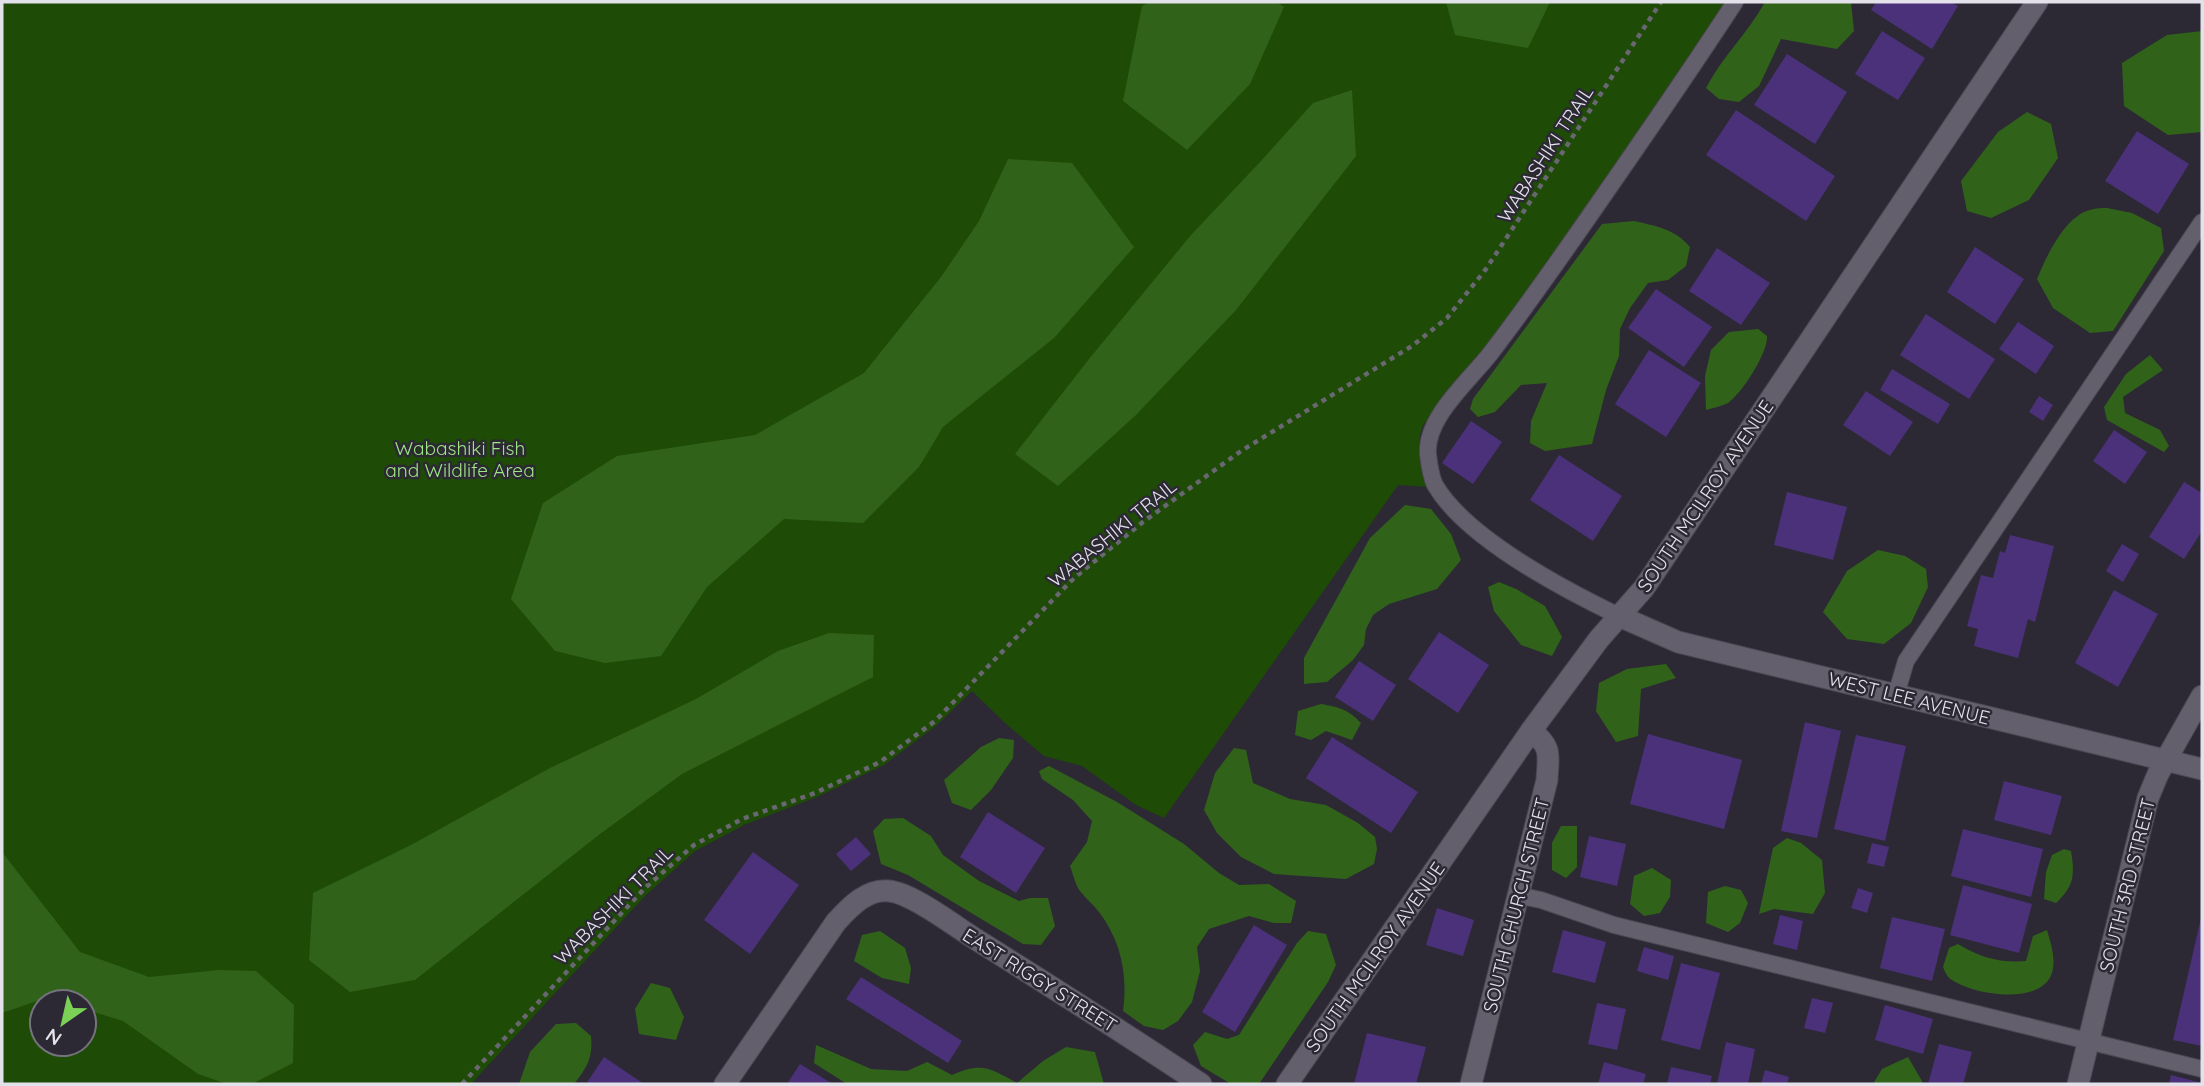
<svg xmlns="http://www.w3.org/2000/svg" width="2204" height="1086" viewBox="0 0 2204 1086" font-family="Quicksand,sans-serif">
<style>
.green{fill:#1e4b06;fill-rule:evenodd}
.forest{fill:#306319}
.building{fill:#4a3179}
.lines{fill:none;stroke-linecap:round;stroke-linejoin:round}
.lane-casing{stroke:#4a4752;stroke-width:18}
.street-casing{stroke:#4a4752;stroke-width:23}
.path{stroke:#696772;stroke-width:4.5;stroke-dasharray:5 5;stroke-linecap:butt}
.lane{stroke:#635f6d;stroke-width:16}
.street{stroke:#635f6d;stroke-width:21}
.labels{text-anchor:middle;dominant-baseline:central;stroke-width:5;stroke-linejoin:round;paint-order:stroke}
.street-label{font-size:19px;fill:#e3e2ea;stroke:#2c2935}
.park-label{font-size:19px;fill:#9ee583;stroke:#2c2935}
</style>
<rect width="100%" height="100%" fill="#2c2935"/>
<path class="green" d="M2 2H1728L1520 307 1423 425C1415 445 1420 467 1428 487L1398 485 1164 818 1136 805 1082 766 1044 756 1005 723 972 691 937 725 884 765 817 797 744 825 695 851 645 896 471 1084H2ZM42 1002H84V1044H42Z"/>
<g class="forest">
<path d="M1149 2H1277L1284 7 1250 84 1187 150 1123 101 1142 6Z"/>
<path d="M1446 2H1550L1528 48 1455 35Z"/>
<path d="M1765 2H1851L1854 31 1837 49 1781 39 1759 86 1739 102 1719 99 1706 88C1722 57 1748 33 1765 2Z"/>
<path d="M2202 31V132L2168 135 2124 106 2122 63 2167 35Z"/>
<path d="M1352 90 1356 156 1236 310 1136 415 1058 486 1015 454 1089 359 1191 235 1261 161 1313 103Z"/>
<path d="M2027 112 2051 124 2058 158 2029 200 1991 218 1967 211 1961 181 1998 132Z"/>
<path d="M1008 159 1072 163 1134 247 1054 338 943 427 919 467 863 523 784 519 707 587 661 656 605 663 555 651 511 599 543 503 617 456 755 435 864 373 941 277 979 221Z"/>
<path d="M2107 208 2132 213 2161 228 2164 251 2113 331 2090 333 2053 308 2037 279C2046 257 2065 216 2090 210 2096 208 2102 208 2107 208Z"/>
<path d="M1634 221C1656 226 1675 229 1690 247L1686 266 1668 280 1648 283 1630 308 1620 329 1619 356 1606 390 1592 444 1545 451 1530 443 1531 421 1547 383 1521 385 1495 412 1478 417 1470 409 1473 399 1602 224Z"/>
<path d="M1758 329 1767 336C1768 353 1742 393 1728 403 1722 406 1713 408 1706 410L1705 376 1711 350 1729 332Z"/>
<path d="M2150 355 2163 370 2123 397 2125 413 2160 430 2169 446 2164 452 2107 420 2104 407 2126 374Z"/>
<path d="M1405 505 1431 509 1451 534 1461 560 1437 589 1389 604 1373 615 1366 629 1364 645 1353 660 1327 682 1304 684V658L1370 538Z"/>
<path d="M1878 550 1905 556 1926 569 1928 587 1911 623 1884 644 1847 639 1823 612 1847 571Z"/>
<path d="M1499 582 1516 589 1545 606 1562 637 1552 656 1521 645 1494 611 1488 587Z"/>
<path d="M829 633 874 635 873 677 682 774 600 834 415 980 350 992 309 960 313 893 411 845 550 768 696 699 778 651Z"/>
<path d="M1666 664 1676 678 1641 689 1638 736 1616 742 1596 711 1599 683 1627 669Z"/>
<path d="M1321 704C1339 707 1349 710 1361 723L1352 740 1326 731 1311 740 1295 735 1298 711Z"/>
<path d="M999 738 1014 740 1013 758 991 790 971 810 952 803 944 780 981 747Z"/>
<path d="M1234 748 1246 750 1253 783 1290 799 1326 805 1358 823 1375 837 1377 849 1374 864 1346 879 1274 874 1241 857 1217 833 1204 810 1215 773Z"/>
<path d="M1049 766 1117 802 1184 844 1219 873 1239 885 1269 884 1296 901 1291 923H1274L1249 916 1209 929 1197 947 1200 971 1192 1002 1178 1021 1163 1030 1144 1026 1123 1011C1128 975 1121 941 1099 912 1093 904 1086 899 1080 891 1075 884 1073 874 1070 866L1087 842 1092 821 1073 800 1042 779 1039 771Z"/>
<path d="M903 818 931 836 943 855 979 881 1019 901 1030 898H1048L1055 926 1041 945 1023 944 908 875 881 864 873 831 884 819Z"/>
<path d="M1561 826H1577V867L1566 878 1552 870V843Z"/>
<path d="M1787 838 1801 843 1822 860 1825 893 1813 914 1774 909 1759 914 1773 848Z"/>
<path d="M2064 849 2071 851C2075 875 2074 886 2056 903L2044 899 2046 872 2052 855Z"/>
<path d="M2 852 80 952 149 977 219 970 256 971 294 1005 293 1063 252 1084H227L198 1074 123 1021 84 1009V1002H63L49 997 2 1013Z"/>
<path d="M1652 868 1671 880 1670 897 1660 913 1644 916 1630 904 1634 876Z"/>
<path d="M1725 886 1741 890 1748 903 1740 923 1728 932 1706 923 1708 892Z"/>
<path d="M2047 930C2051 944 2056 958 2052 973 2041 1006 1974 995 1952 980 1947 977 1945 972 1943 967L1949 948 1958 944C1981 958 2000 963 2026 961L2033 936Z"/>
<path d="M880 931 905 948 911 968 909 984 882 978 854 961 862 935Z"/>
<path d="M1308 931 1326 934 1336 965 1328 982 1259 1084H1231L1201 1066 1193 1045 1205 1032 1227 1039 1239 1035 1297 943Z"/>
<path d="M651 983 670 988 684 1017 676 1040 639 1034 635 1009Z"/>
<path d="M576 1023 591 1036C593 1058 587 1067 574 1084H519L530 1052 556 1024Z"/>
<path d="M816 1045 871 1069 907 1071 927 1062 952 1075C982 1062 989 1068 1017 1083L1043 1061 1066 1047 1095 1052 1104 1084H847L814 1063Z"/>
<path d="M1908 1057 1922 1081V1084H1873L1882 1069Z"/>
</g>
<g class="building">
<path d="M1876 2H1951L1958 6 1932 49 1871 10Z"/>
<path d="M1882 31 1925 58 1898 100 1855 74Z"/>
<path d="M1787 54 1847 92 1815 144 1754 105Z"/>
<path d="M1736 110 1835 176 1806 221 1706 155Z"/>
<path d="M2137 131 2189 164 2158 214 2105 181Z"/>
<path d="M1975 247 2024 279 1995 324 1947 292Z"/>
<path d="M1717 248 1770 283 1741 325 1689 291Z"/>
<path d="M1656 289 1712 327 1684 367 1628 328Z"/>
<path d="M1926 314 1995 359 1969 399 1900 355Z"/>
<path d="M2018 322 2054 346 2036 374 1999 349Z"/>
<path d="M1649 350 1701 383 1666 437 1615 404Z"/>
<path d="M1892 369 1950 404 1938 424 1880 390Z"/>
<path d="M1866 391 1913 422 1890 456 1843 425Z"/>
<path d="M2039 396 2053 405 2043 421 2029 412Z"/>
<path d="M1471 421 1502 442 1473 484 1442 463Z"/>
<path d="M2114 430 2147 452 2125 484 2093 461Z"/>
<path d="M1559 455 1622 496 1593 541 1530 500Z"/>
<path d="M2184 482 2202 493V531L2184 559 2149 537Z"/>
<path d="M1787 492 1847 507 1833 560 1774 545Z"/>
<path d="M2010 535 2054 546 2035 622 2028 619 2018 658 1974 646 1978 629 1967 626 1981 575 1993 578 2000 551 2005 553Z"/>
<path d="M2122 544 2139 554 2123 582 2106 571Z"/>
<path d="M2114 590 2158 614 2118 687 2075 663Z"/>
<path d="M1439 632 1489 665 1458 713 1408 679Z"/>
<path d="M1359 661 1396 685 1373 721 1335 697Z"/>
<path d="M1805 722 1841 731 1817 838 1781 831Z"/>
<path d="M1648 734 1742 760 1724 829 1630 804Z"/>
<path d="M1856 735 1906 746 1885 841 1834 829Z"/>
<path d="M1332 737 1418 792 1391 833 1306 778Z"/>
<path d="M2004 781 2062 796 2051 835 1994 820Z"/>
<path d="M988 812 1045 848 1016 893 960 857Z"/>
<path d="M1963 829 2043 849 2031 897 1951 876Z"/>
<path d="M1589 836 1626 844 1617 886 1580 877Z"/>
<path d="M856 837 871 854 851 871 836 854Z"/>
<path d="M1872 843 1889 847 1884 867 1867 863Z"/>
<path d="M753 852 799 885 750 954 704 920Z"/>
<path d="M1963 885 2032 904 2019 953 1950 935Z"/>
<path d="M1858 888 1873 893 1867 913 1851 908Z"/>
<path d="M1437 908 1474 920 1463 956 1426 945Z"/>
<path d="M1780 915 1803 921 1797 950 1773 944Z"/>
<path d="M1892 917 1945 929 1932 981 1880 968Z"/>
<path d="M2201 918H2202V1046L2173 1040Z"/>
<path d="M1254 925 1287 945 1235 1032 1202 1012Z"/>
<path d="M1563 930 1606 942 1595 983 1552 972Z"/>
<path d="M1644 947 1674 956 1668 980 1637 971Z"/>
<path d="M1681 963 1720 973 1700 1050 1661 1040Z"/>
<path d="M861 977 962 1041 948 1063 846 999Z"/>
<path d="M1812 998 1833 1003 1825 1033 1804 1028Z"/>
<path d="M1597 1003 1626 1009 1617 1050 1588 1044Z"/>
<path d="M1885 1005 1933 1019 1923 1054 1875 1040Z"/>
<path d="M1367 1033 1426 1047 1416 1084H1354Z"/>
<path d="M1726 1042 1755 1049 1748 1084H1717Z"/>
<path d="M1939 1044 1972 1052 1963 1084H1928Z"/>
<path d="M604 1057 644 1084H586Z"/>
<path d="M1604 1062 1646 1074 1643 1084H1598Z"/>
<path d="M800 1064 833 1084H787Z"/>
<path d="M1671 1067 1712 1076 1710 1084H1667Z"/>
<path d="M1765 1070 1789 1077 1787 1084H1761Z"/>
<path d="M2171 1075 2202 1083V1084H2169Z"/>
</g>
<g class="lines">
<defs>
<g id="lane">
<path d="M1619 616C1565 590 1466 538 1435 485 1431 477 1429 463 1428 454 1425 418 1469 381 1490 354 1527 306 1561 257 1595 208 1643 139 1690 71 1735 2"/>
<path d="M1896 695 1906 661 2202 222"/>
<path d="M1517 895 1541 900 1614 925 2202 1069"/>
</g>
<g id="street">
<path d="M1619 616 1678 642 2202 769"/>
<path d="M725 1084 836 922C849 908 867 888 889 891 912 893 956 927 977 940 1052 987 1127 1035 1201 1084"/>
<path d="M1287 1084 1531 731 1599 639 1644 588 2037 2"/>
<path d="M1471 1084 1547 780C1548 756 1553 747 1531 731"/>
<path d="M2078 1084 2148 798 2158 774 2202 696"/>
</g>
</defs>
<use href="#lane" class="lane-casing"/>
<use href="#street" class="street-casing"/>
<path class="path" d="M462 1084 645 888 694 845 742 819 815 793 880 762 935 721 1074 578 1143 522 1241 451 1412 346 1447 318 1486 269 1661 2"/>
<use href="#lane" class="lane"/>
<use href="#street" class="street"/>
</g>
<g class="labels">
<g class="street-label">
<text transform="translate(1545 154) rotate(-57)">WABASHIKI TRAIL</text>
<text transform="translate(1705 496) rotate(-56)">SOUTH MCILROY AVENUE</text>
<text transform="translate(1112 533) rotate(-39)">WABASHIKI TRAIL</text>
<text transform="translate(1909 698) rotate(14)">WEST LEE AVENUE</text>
<text transform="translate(2127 885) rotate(-76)">SOUTH 3RD STREET</text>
<text transform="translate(613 905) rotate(-45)">WABASHIKI TRAIL</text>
<text transform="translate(1516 905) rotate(-76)">SOUTH CHURCH STREET</text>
<text transform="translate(1375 957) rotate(-55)">SOUTH MCILROY AVENUE</text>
<text transform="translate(1040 980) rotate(32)">EAST RIGGY STREET</text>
</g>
<g class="park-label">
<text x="460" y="448">Wabashiki Fish<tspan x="460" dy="22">and Wildlife Area</tspan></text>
</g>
</g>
<rect width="2204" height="1086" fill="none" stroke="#e3e2ea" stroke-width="7"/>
<g transform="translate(63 1023) rotate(214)"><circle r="33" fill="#2c2935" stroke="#75737d" stroke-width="2"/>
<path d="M0-5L12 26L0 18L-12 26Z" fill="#7ad156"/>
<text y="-10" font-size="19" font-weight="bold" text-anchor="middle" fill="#e3e2ea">N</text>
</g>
</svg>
